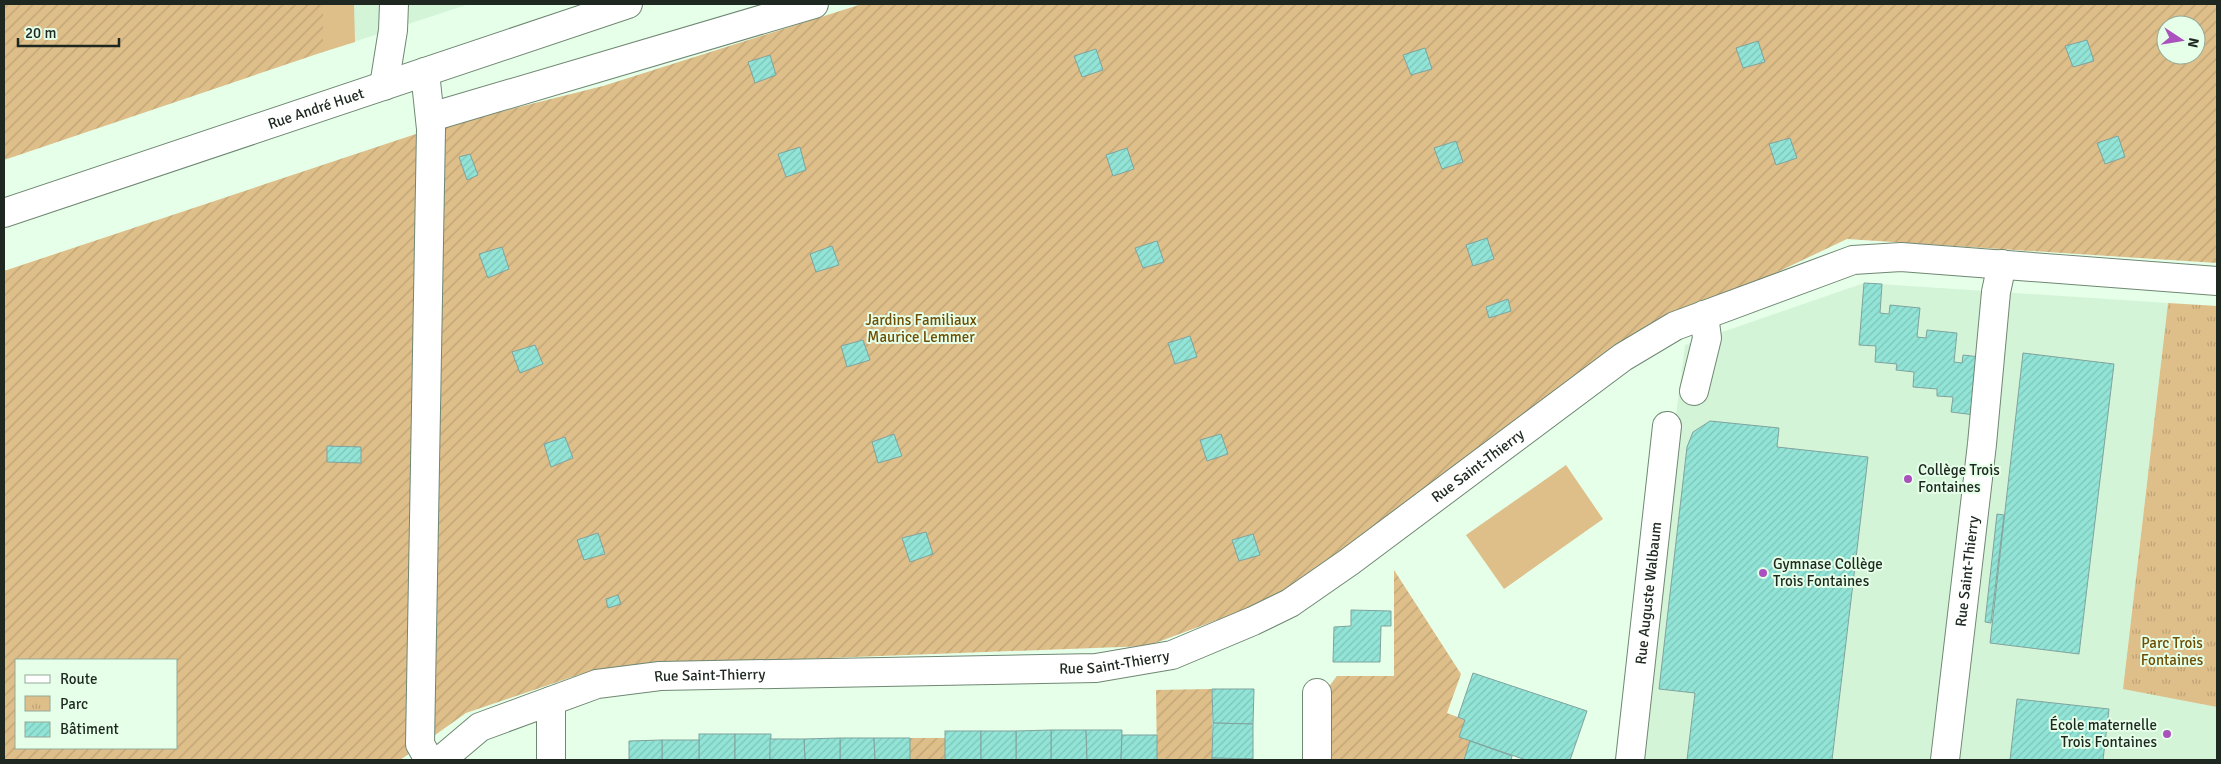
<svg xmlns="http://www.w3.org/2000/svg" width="2221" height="764" viewBox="0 0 2221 764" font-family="Signika,sans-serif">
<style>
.built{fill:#d4f4d8}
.grass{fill:#debe89}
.park{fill:url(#park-tufts)}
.garden{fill:url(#garden-furrows);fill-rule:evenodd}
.building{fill:url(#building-hatch);stroke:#80a39d}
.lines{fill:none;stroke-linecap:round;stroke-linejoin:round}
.minor-casing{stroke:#708773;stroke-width:30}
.minor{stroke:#fff;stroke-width:28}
.poi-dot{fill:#ab51bd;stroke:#e5ffe8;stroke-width:2}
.labels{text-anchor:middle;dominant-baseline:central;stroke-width:4;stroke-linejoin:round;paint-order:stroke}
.street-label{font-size:15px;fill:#1e2820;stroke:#e5ffe8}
.park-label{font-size:15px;fill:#6e4d04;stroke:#e5ffe8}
.poi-label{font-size:15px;fill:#1e2820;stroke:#e5ffe8;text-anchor:start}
</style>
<defs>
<pattern id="park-tufts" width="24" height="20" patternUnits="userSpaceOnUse" patternTransform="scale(1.25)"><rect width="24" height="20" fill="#debe89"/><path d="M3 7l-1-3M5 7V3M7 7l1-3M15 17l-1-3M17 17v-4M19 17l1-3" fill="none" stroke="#bea376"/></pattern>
<pattern id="garden-furrows" width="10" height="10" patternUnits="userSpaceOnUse" patternTransform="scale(1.25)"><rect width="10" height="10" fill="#debe89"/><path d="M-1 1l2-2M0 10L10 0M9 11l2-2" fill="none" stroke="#bea376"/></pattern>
<pattern id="building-hatch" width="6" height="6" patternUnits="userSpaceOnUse" patternTransform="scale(1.25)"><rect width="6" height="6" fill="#92e4d7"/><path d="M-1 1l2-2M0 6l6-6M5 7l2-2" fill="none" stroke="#7dc4b8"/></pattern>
</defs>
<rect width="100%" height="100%" fill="#e5ffe8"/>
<g class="built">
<path d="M323 4H469L323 52Z"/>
<path d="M1864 283 2168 303 2123 688 2217 707V760H1646L1634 744 1685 345Z"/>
</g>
<g class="grass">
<path d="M323 4H354L355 42 323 52Z"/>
<path d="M1566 465 1603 519 1504 589 1466 535Z"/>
</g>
<path class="park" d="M2168 303 2217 306V707L2123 689Z"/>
<g class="garden">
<path d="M4 4H323V52L4 160Z"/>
<path d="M862 4H2217V263L1847 239 1626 344 1316 572 1255 606 1147 646 693 663 581 674 466 713 400 760H4V271L431 129 603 86ZM2166 25H2196V55H2166ZM16 660H176V748H16Z"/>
<path d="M1394 570 1461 674 1447 713 1465 720 1459 737 1470 741 1464 760H1327V689L1337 676H1394Z"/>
<path d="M1212 689V760H1157L1156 690Z"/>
<rect x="910" y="738" width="35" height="22"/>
</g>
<g class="building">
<path d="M2087 40 2094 61 2073 67 2065 46Z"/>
<path d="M1758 41 1765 62 1743 68 1736 48Z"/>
<path d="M1425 48 1432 69 1411 75 1403 55Z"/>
<path d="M1096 49 1103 70 1082 77 1074 56Z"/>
<path d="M770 55 776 75 755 83 748 62Z"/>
<path d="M2118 136 2125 157 2105 164 2097 143Z"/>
<path d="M1790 138 1797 158 1776 165 1769 144Z"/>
<path d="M1456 141 1463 162 1442 169 1434 148Z"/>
<path d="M800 147 806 170 786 177 778 154Z"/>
<path d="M1127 148 1134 169 1113 176 1106 155Z"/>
<path d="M470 154 478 175 467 180 459 157Z"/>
<path d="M1487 238 1494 259 1473 266 1466 245Z"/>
<path d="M1157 241 1164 262 1143 268 1135 248Z"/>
<path d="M832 246 839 265 816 272 810 254Z"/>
<path d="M502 247 509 269 488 278 479 254Z"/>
<path d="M1864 283 1882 284 1880 313 1889 314 1890 305 1920 308 1917 337 1926 338 1927 330 1957 333 1954 362 1962 363 1963 355 1980 357 1975 415 1951 412 1953 397 1937 396V389L1913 387 1914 372 1896 370 1897 364 1875 362 1876 346 1859 345Z"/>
<path d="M1508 299 1511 311 1489 318 1486 307Z"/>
<path d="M1190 336 1197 357 1175 364 1168 343Z"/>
<path d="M863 340 870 360 847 367 841 346Z"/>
<path d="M535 345 543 364 520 373 512 352Z"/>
<path d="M2023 353 2114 364 2079 654 1990 643Z"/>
<path d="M1710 421 1779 428 1777 447 1868 457 1832 760H1687L1695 693 1659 689 1687 447 1693 432Z"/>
<path d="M894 434 902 456 878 463 872 442Z"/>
<path d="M1221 434 1228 454 1207 461 1200 440Z"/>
<path d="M565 437 573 458 551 467 544 444Z"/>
<path d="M327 446 361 447V463L327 462Z"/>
<path d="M1997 514 2004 515 1991 623 1985 622Z"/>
<path d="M926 532 933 554 910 562 902 538Z"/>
<path d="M598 533 605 554 584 560 577 540Z"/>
<path d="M1253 534 1260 555 1239 561 1232 540Z"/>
<path d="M618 595 621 604 608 608 606 599Z"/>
<path d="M1351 610 1391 611V626H1381L1380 662H1333L1334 627 1351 626Z"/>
<path d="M1473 673 1587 711 1570 760H1526L1459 737 1465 720 1458 717Z"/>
<path d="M1212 689H1254L1253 724 1213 723Z"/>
<path d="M2017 699 2109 709 2103 760H2010Z"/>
<path d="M1213 723 1253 724V759L1212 758Z"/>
<path d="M1051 730H1086L1087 760H1051Z"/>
<path d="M1051 730V760H1016V731Z"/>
<path d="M1086 730H1122L1121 760H1087Z"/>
<rect x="945" y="731" width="36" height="29"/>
<rect x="981" y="731" width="35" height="29"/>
<rect x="699" y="734" width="36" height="26"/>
<path d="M735 734H771L770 760H735Z"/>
<path d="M1122 735H1157V760H1121Z"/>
<path d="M840 738H874L875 760H840Z"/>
<path d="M840 738V760H805L804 739Z"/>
<path d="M874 738H910V760H875Z"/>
<path d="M770 739H804L805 760H770Z"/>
<rect x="662" y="740" width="37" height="20"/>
<path d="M662 740V760H629V741Z"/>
<path d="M1470 741 1512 756 1511 760H1464Z"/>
<path d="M1212 758 1253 759V760H1212Z"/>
</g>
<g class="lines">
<defs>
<g id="minor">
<path d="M425 72 431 129 420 744 429 760"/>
<path d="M384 86 393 30 394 4"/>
<path d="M431 117 814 4"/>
<path id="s1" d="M4 213 628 4"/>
<path d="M1694 391 1707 338 1704 315"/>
<path id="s2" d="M441 760 480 727 597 684 660 676 1096 668 1172 655 1253 621 1290 603 1349 562 1623 357 1675 326 1853 260 1901 257 2217 281"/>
<path d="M551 760V701"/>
<path d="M1317 760V693"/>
<path id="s3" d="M1630 760 1667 426"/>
<path id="s4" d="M1945 760 1982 444 1996 292 2002 264"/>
</g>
</defs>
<use href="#minor" class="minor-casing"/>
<use href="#minor" class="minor"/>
</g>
<g class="poi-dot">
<circle cx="1908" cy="479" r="5"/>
<circle cx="1763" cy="573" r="5"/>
<circle cx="2167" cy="734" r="5"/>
</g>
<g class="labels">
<g class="street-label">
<text stroke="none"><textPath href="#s1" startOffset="329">Rue André Huet</textPath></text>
<text stroke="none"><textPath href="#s2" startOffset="1114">Rue Saint-Thierry</textPath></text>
<text stroke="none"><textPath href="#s4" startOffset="190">Rue Saint-Thierry</textPath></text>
<text stroke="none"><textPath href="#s3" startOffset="168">Rue Auguste Walbaum</textPath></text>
<text stroke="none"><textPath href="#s2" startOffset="694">Rue Saint-Thierry</textPath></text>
<text stroke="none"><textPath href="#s2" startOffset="289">Rue Saint-Thierry</textPath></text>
</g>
<g class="park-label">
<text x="921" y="320">Jardins Familiaux<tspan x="921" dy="17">Maurice Lemmer</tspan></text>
<text x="2172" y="643">Parc Trois<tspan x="2172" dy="17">Fontaines</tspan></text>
</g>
<g class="poi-label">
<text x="1918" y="470">Collège Trois<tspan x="1918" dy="17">Fontaines</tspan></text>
<text x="1773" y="564">Gymnase Collège<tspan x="1773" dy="17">Trois Fontaines</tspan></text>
<text x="2157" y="725" text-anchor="end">École maternelle<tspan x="2157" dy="17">Trois Fontaines</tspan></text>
</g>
</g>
<rect width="2221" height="764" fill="none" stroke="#1e2820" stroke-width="10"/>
<rect x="15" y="659" width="162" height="90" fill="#e5ffe8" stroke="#95a998"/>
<rect x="25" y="675" width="25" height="8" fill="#ffffff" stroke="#95a998"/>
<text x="60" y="684" font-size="15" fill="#1e2820">Route</text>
<rect x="25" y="696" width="25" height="15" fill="url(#park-tufts)" stroke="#95a998"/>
<text x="60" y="709" font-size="15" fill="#1e2820">Parc</text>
<rect x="25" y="722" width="25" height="15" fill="url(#building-hatch)" stroke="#95a998"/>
<text x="60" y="734" font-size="15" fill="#1e2820">Bâtiment</text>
<g transform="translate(2181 40) rotate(102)"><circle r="24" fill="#e5ffe8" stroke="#95a998"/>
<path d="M0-4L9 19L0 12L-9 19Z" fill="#ab51bd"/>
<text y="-8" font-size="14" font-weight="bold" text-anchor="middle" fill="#1e2820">N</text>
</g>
<path d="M18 38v8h101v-8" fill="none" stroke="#1e2820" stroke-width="2.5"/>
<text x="25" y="38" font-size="15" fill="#1e2820" stroke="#e5ffe8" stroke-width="4" paint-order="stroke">20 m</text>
</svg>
